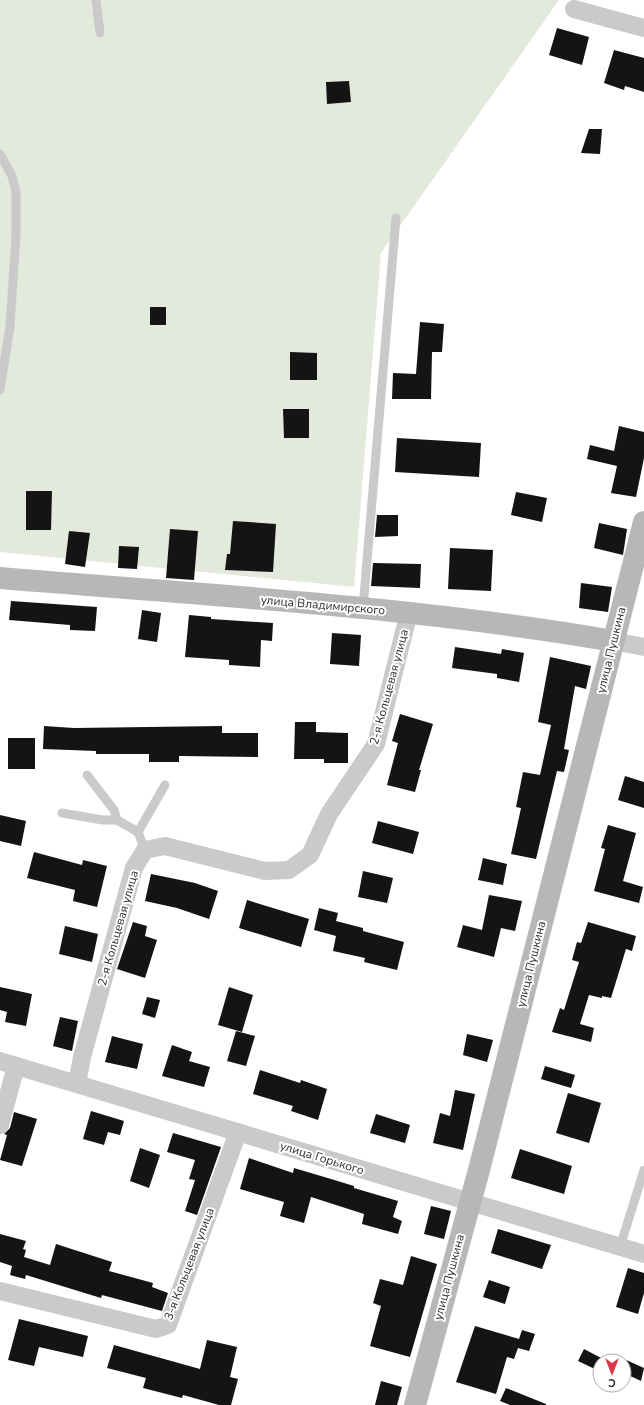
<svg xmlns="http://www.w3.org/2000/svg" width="644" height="1405" viewBox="0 0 644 1405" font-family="'Nunito Sans',sans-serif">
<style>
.green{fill:#e4eadb}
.building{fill:#141414}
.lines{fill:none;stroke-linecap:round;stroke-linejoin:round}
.lane{stroke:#cacaca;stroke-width:9}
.street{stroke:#cacaca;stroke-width:18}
.secondary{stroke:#b7b7b7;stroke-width:22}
.labels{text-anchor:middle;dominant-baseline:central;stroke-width:4;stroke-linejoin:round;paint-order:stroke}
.street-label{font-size:12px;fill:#2d2d2d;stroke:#fff}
</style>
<rect width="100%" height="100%" fill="#fff"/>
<path class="green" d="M0 0H559L381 253 354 587 0 552Z"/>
<g class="building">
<path d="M557 28 589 37 582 65 549 55Z"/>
<path d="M614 50 644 58V92L625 86 624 90 604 83Z"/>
<path d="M349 81 351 102 327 104 326 82Z"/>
<path d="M589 129H602L600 154 581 153Z"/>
<rect x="150" y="307" width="16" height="18"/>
<path d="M420 322 444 324 442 352H432L431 399H392L393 373 416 374Z"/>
<path d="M290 352 317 353V380H290Z"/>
<path d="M283 409H309V438H284Z"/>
<path d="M619 426 644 432V458L636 497 611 493 617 466 587 459 590 445 614 451Z"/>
<path d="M397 438 481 443 479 477 395 472Z"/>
<path d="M26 491H52L51 530H26Z"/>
<path d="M516 492 547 498 542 522 511 515Z"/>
<path d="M377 515H398V536L375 537Z"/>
<path d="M233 521 276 524 273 572 225 570 227 554H230Z"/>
<path d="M599 523 627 529 623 555 594 548Z"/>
<path d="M170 529 198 531 194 580 166 578Z"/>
<path d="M69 531 90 533 85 567 65 564Z"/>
<path d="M119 546 139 547 137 569 118 568Z"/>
<path d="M450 548 493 550 491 591 448 589Z"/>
<path d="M373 563 421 564 420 588 371 586Z"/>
<path d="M581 583 612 587 608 612 579 608Z"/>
<path d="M11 601 97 607 95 631 70 630V625L9 620Z"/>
<path d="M142 610 161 613 157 642 138 639Z"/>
<path d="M189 615 211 617V619L273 623 272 641 261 640 260 667 229 665V660L185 657Z"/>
<path d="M332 633 361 635 359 666 330 664Z"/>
<path d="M455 647 501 654 502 649 524 653 519 682 497 678V674L452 668Z"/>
<path d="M550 657 591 666 586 689 575 686 564 749 569 750 564 772 557 771 536 859 511 854 521 808 516 807 523 772 540 775 551 725 538 722Z"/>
<path d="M400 714 433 724 419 770H421L415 792 387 785 398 743 392 741Z"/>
<path d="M295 722H316V732L348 733V763H324V759H294Z"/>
<path d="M44 726 74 728 222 726V733H258V757L179 756V762H149V754H96V751L43 749Z"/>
<rect x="8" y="738" width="27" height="31"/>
<path d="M625 776 644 782V808L618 800Z"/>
<path d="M0 815 26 821 21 846 0 841Z"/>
<path d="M378 821 419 832 413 854 372 843Z"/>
<path d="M608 825 636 833 623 881 643 887 639 903 594 891 605 849 601 848Z"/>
<path d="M34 852 82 865 83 860 107 866 97 907 73 901 75 890 27 878Z"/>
<path d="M483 858 507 864 503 885 478 880Z"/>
<path d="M363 871 393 878 387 903 358 897Z"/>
<path d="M151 874 195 883 218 891 209 919 177 908 145 901Z"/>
<path d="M489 895 522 901 515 931 501 928 494 957 457 947 463 925 482 930Z"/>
<path d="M247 900 309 919 301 947 239 928Z"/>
<path d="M319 908 338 913 336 921 363 928V931L404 942 397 970 364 962 365 958 333 951 336 936 314 930Z"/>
<path d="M133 922 147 926 145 936 157 940 145 978 117 969Z"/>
<path d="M588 922 636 936 632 951 626 949 611 998 602 996V998L589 995 580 1024 594 1028 591 1042 552 1032 560 1008 564 1010 579 962 572 960 577 942 581 943Z"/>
<path d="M65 926 98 934 92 962 59 954Z"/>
<path d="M0 987 32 994 26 1026 5 1022 7 1012 0 1010Z"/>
<path d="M229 987 253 995 242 1032 218 1025Z"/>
<path d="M147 997 160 1000 155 1018 142 1014Z"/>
<path d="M60 1017 78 1021 72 1051 53 1046Z"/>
<path d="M236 1031 255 1036 246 1066 227 1061Z"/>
<path d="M467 1034 493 1040 487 1062 463 1055Z"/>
<path d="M112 1036 143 1044 137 1069 105 1062Z"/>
<path d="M172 1045 192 1052 189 1061 210 1067 204 1087 162 1076Z"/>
<path d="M545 1066 575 1075 571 1088 541 1079Z"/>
<path d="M260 1070 300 1083 301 1080 327 1089 318 1120 291 1111 293 1106 253 1094Z"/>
<path d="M455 1090 475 1094 463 1150 433 1143 440 1113 450 1116Z"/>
<path d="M568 1093 601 1103 589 1143 556 1133Z"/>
<path d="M91 1111 124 1121 120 1135 108 1132 104 1145 83 1139Z"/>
<path d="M14 1112 37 1119 22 1166 0 1160 7 1135 4 1134 10 1128Z"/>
<path d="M376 1114 410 1125 405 1143 370 1133Z"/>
<path d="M173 1133 221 1147 197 1215 185 1211 195 1180 189 1179 195 1160 167 1152Z"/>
<path d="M140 1148 160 1155 149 1188 130 1181Z"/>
<path d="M520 1149 572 1166 564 1194 511 1178Z"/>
<path d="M249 1158 293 1173 294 1168 331 1179 354 1186V1188L398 1201 393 1217 402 1221 398 1234 362 1224 364 1214 311 1197 304 1223 280 1216 284 1202 240 1189Z"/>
<path d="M431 1206 451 1211 444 1239 424 1234Z"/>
<path d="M498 1229 551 1245 542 1269 491 1253Z"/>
<path d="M0 1234 26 1241 23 1249 26 1250 24 1257 50 1265 56 1244 112 1262 109 1271 153 1283 152 1287 168 1293 162 1311 102 1295 101 1298 26 1275 25 1279 10 1275 12 1266 0 1262Z"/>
<path d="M411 1256 437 1264 410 1357 370 1346 381 1306 373 1303 380 1279 403 1285Z"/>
<path d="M628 1268 644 1273V1293L638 1314 616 1307Z"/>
<path d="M489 1280 510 1287 505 1304 483 1297Z"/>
<path d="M19 1319 88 1336 83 1357 39 1347 34 1366 8 1360Z"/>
<path d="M475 1326 519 1339 522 1330 535 1334 529 1351 518 1348 514 1359 507 1357 496 1394 456 1382Z"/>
<path d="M207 1340 237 1347 230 1377 238 1379 231 1405H219L183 1395 182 1398 143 1388 146 1378 107 1368 114 1345 200 1369Z"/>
<path d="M584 1349 605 1360 600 1361 599 1371 578 1361Z"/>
<path d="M624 1359 644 1368 641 1381 624 1373Z"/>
<path d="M381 1381 402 1387 397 1405H375Z"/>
<path d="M506 1388 546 1404V1405H510L500 1401Z"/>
</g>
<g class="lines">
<g class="lane">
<path d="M96 0 100 33"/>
<path d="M0 154 12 176 16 192V236L10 326 0 390"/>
<path d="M363 608 396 218"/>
<path d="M62 813 103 820H117L114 810 87 775"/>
<path d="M117 820 138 832 145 850"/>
<path d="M138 832 165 785"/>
<path d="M620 1247 644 1170"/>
</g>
<g class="street">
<path d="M574 9 644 28"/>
<path d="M613 641 644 647"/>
<path d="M0 1061 644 1254"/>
<path d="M77 1084 82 1057 134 868 145 850 165 846 265 871 289 870 310 855 329 814 376 744 409 612"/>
<path d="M0 1125 16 1066"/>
<path d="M0 1291 156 1329 168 1325 238 1132"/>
</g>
<g class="secondary">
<path d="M0 578C205 595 411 606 613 641"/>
<path d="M415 1405 479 1170 644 522"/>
</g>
</g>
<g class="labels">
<g class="street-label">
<text transform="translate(323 605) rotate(5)">улица Владимирского</text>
<text transform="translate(611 650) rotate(-76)">улица Пушкина</text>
<text transform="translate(389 687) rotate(-75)">2-я Кольцевая улица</text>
<text transform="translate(118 928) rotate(-74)">2-я Кольцевая улица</text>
<text transform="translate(531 964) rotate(-76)">улица Пушкина</text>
<text transform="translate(322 1158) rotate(17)">улица Горького</text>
<text transform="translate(189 1264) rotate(-69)">3-я Кольцевая улица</text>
<text transform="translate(449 1277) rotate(-75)">улица Пушкина</text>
</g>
</g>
<g transform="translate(612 1373) rotate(180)"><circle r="19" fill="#ffffff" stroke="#ababab"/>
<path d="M0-3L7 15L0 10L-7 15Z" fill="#dd364b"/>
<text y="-6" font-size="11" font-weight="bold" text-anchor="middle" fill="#2d2d2d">С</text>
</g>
</svg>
